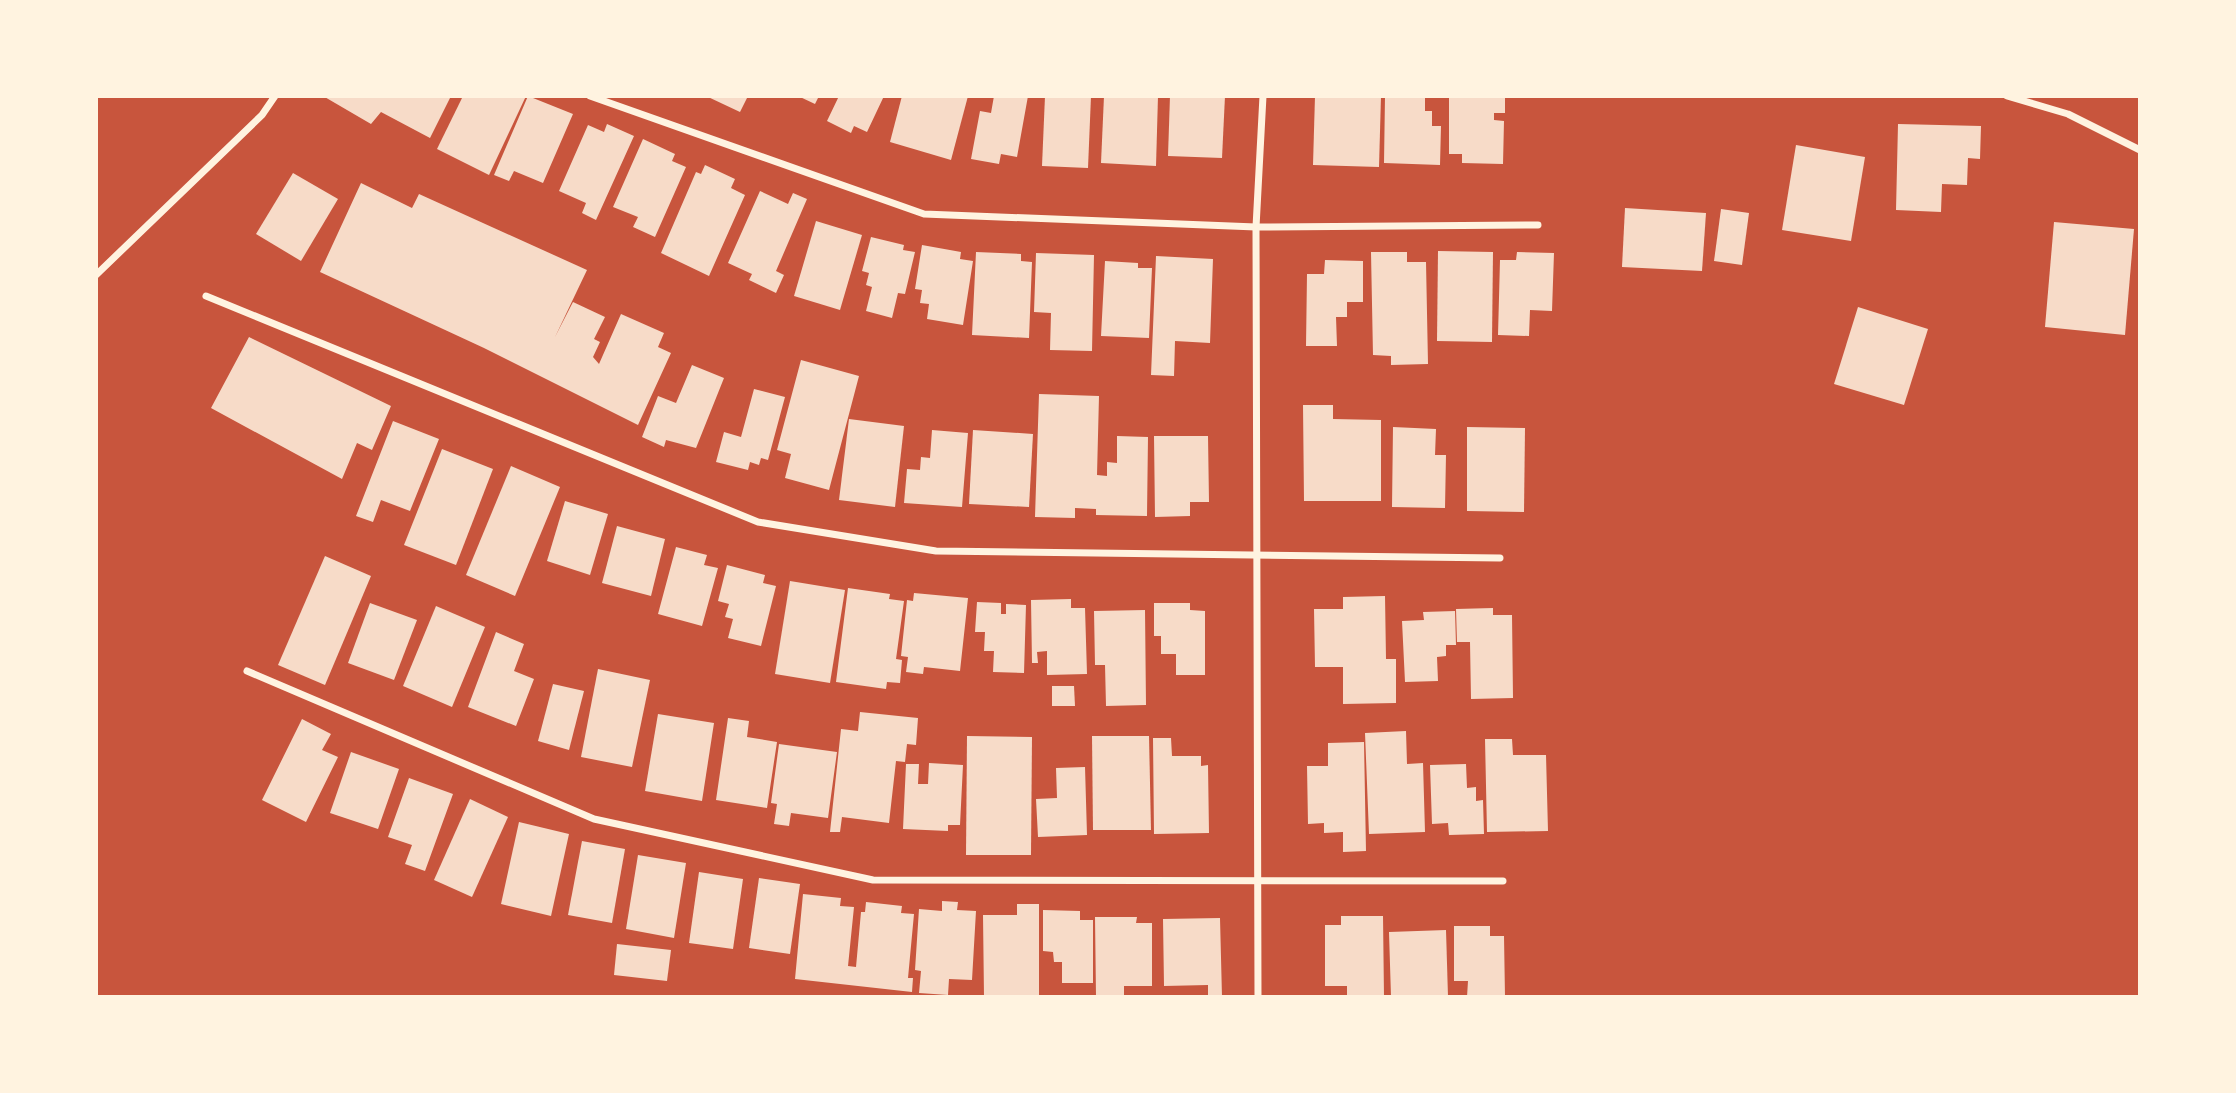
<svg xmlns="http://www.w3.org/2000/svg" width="2236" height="1093" viewBox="0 0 2236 1093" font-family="'IBM Plex Serif',serif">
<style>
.building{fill:#f7dbc8}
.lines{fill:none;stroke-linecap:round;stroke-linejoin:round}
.minor{stroke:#fff3e0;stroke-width:7}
</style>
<rect width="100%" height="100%" fill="#c8553d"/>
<g class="building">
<path d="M323 96H451L430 138 381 112 371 124Z"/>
<path d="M463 96H526L489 175 437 149Z"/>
<path d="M528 96 573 114 543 183 514 171 509 181 494 175Z"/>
<path d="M706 96H748L740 112Z"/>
<path d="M798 96H819L815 104Z"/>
<path d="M839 96H884L867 132 854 126 851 133 827 121Z"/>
<path d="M902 96H968L951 160 890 142Z"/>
<path d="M994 96H1028L1017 157 1001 154 999 164 971 159 980 111 991 113Z"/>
<path d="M1045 96H1091L1088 168 1042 166Z"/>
<path d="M1104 96H1158L1156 166 1101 163Z"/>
<path d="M1170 96H1225L1222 158 1168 156Z"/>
<path d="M1315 96H1381L1379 167 1313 165Z"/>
<path d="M1385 96H1425V111H1432V126H1441L1440 165 1384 163Z"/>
<path d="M1449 96H1505V113H1494V120L1504 121 1503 164 1462 163V154H1449Z"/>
<path d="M607 124 634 136 596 220 582 213 586 203 559 191 588 125 604 132Z"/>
<path d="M1898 124 1981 126 1980 159 1968 158 1967 185 1942 184 1941 212 1896 210Z"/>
<path d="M643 139 675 154 672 161 686 167 655 237 633 227 638 217 613 207Z"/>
<path d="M1796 145 1865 157 1851 241 1782 230Z"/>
<path d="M705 165 735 179 731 188 745 195 709 276 661 253 696 172 701 174Z"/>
<path d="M293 173 338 199 301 261 256 234Z"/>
<path d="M361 183 412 208 419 194 587 270 555 337 573 302 605 317 594 339 600 342 593 357 599 364 621 314 664 333 658 347 671 353 638 425 484 348 320 272Z"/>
<path d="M760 191 788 204 793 193 807 199 776 271 784 275 776 293 749 280 752 274 728 263Z"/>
<path d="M1625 208 1706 213 1702 271 1622 267Z"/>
<path d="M1721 209 1749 213 1742 265 1714 261Z"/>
<path d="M816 221 862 235 840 310 794 296Z"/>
<path d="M2054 222 2134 229 2125 335 2045 327Z"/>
<path d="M871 237 904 245 903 250 915 252 905 294 898 293 892 318 866 311 872 287 866 285 869 273 862 271Z"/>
<path d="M922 245 961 252 960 259 973 261 963 325 927 319 929 304 920 303 922 290 915 289Z"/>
<path d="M1438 251 1493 252 1492 342 1437 341Z"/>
<path d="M976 252 1021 254V261L1032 262 1029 338 972 335Z"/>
<path d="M1371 252H1407V262H1426L1428 364 1391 365V356L1373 355Z"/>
<path d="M1517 252 1554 253 1552 311 1530 310 1529 336 1498 335 1500 260H1516Z"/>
<path d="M1036 253 1094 255 1092 351 1050 350 1051 313 1034 312Z"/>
<path d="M1156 256 1213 259 1210 343 1175 341 1174 376 1151 375Z"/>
<path d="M1325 260 1363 261V302H1347V317H1336L1337 346H1306L1307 274H1324Z"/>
<path d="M1105 261 1138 263V268H1152L1149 338 1101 336Z"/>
<path d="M1858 307 1928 329 1904 405 1834 384Z"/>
<path d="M249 337 391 406 372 450 357 443 342 479 211 408Z"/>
<path d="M801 360 859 376 829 490 785 478 791 454 777 450Z"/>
<path d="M692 365 724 378 696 448 666 440 664 447 642 437 658 396 676 403Z"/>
<path d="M754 389 785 397 768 460 761 458 759 465 750 462 748 470 716 462 724 432 741 437Z"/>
<path d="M1039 394 1099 396 1097 475 1107 476V462L1117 463V436L1148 437 1147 516 1096 515V509L1075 508V518L1035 517Z"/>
<path d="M1303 405H1333V419L1381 420V501H1304Z"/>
<path d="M849 419 904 426 895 507 839 500Z"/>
<path d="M393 421 439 439 410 511 381 500 373 522 356 516Z"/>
<path d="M1393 427 1436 429 1435 455H1446L1445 508 1392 507Z"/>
<path d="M1467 427 1525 428 1524 512 1467 511Z"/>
<path d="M932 430 968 433 962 507 904 503 907 469 920 470 921 457 930 458Z"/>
<path d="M973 430 1033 434 1029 507 969 504Z"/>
<path d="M1154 436H1208L1209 502H1190V516L1155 517Z"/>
<path d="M442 449 493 469 456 565 404 545Z"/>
<path d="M511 466 560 487 515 596 466 575Z"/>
<path d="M565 501 608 514 590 575 547 561Z"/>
<path d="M617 526 665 539 651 596 602 583Z"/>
<path d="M676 547 707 555 704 565 718 568 702 626 658 614Z"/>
<path d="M325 556 371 576 325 685 278 665Z"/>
<path d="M727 565 765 575 763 583 776 586 761 646 728 638 733 619 725 617 729 604 718 601Z"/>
<path d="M790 581 845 590 830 683 775 674Z"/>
<path d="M848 588 890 594 889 599 904 601 896 659 902 660 900 683 887 682 886 689 836 682Z"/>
<path d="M914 593 968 598 960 671 924 667 923 674 906 672 908 657 901 656 907 600 913 601Z"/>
<path d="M1385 596 1386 659H1396V703L1343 704V667H1315L1314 609H1343V597Z"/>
<path d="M1071 599V608H1085L1087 674 1047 675V651L1037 652 1038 663H1032L1031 600Z"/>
<path d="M977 602 1001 603V614H1006V604L1026 605 1024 673 993 672 994 651H984L985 632H975Z"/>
<path d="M370 603 417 620 394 680 348 663Z"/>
<path d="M1154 603H1190V610L1205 611V675H1176V654H1161V636H1154Z"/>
<path d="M436 606 485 627 452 707 403 686Z"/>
<path d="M1493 608V615H1512L1513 698 1471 699 1470 642H1457L1456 609Z"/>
<path d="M1145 610 1146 705 1106 706 1105 665H1095L1094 611Z"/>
<path d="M1455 611 1456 645H1446V656L1437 657 1438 681 1405 682 1402 621 1424 620 1423 612Z"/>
<path d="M496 632 524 644 514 671 534 679 516 726 468 707Z"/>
<path d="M598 669 650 680 632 767 581 757Z"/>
<path d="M553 684 584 691 569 750 538 741Z"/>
<path d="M1052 686H1074L1075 706H1052Z"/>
<path d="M860 712 918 718 916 745 907 744 905 762 896 761 889 823 842 817 840 832H830L841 729 858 731Z"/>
<path d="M658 714 714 723 702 801 645 791Z"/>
<path d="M728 718 749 721 747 737 777 742 767 808 716 800Z"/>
<path d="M302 719 331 734 322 750 338 757 306 822 262 800Z"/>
<path d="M1406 731 1407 764 1423 763 1425 832 1369 834 1365 733Z"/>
<path d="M967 736 1032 737 1031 855H966Z"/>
<path d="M1092 736H1149L1151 830H1093Z"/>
<path d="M1153 738H1171L1172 756H1201V766L1208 765 1209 833 1154 834Z"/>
<path d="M1485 739H1512L1513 755H1546L1548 831 1487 832Z"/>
<path d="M1364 742 1366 851 1343 852V832L1324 833V823L1308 824 1307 766H1328V743Z"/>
<path d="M779 744 837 752 828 818 791 813 789 826 774 824 777 804 771 803Z"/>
<path d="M351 752 399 769 378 829 330 813Z"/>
<path d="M929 763 963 765 960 825H948V831L903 829 906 764H919L918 784H928Z"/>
<path d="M1466 764 1467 788 1476 787V801L1483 800 1484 834 1449 835 1448 823 1432 824 1430 765Z"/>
<path d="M1085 767 1087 835 1038 837 1036 799 1057 798 1056 768Z"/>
<path d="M409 778 453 794 425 871 405 864 412 845 388 837Z"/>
<path d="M470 799 508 817 472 897 434 880Z"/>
<path d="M519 822 569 834 551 916 501 904Z"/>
<path d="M582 841 625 849 612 923 568 915Z"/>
<path d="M638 855 686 863 674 938 626 929Z"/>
<path d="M699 872 743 879 733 949 689 943Z"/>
<path d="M759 878 800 884 790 954 749 948Z"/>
<path d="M803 894 841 898 840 906 854 907 848 966 856 967 861 912H865L866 902 902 906 901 913 914 914 908 978H913L912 992 795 979Z"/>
<path d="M942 901 958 902 957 910 976 911 972 980 949 979 948 995 919 993 921 971 915 970 919 909 942 911Z"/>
<path d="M1017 904H1039V997H984L983 915H1017Z"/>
<path d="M1043 910 1080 911V920H1093V983H1062V962H1054L1053 952 1043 951Z"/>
<path d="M1341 916H1383L1384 997H1347V986H1325V925H1341Z"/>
<path d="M1095 917H1137L1136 923H1152V986H1124V997H1096Z"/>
<path d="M1220 918 1222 997H1208V985L1164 986 1163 919Z"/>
<path d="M1454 926H1490V936H1504L1505 997H1467L1468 981H1454Z"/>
<path d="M1446 930 1448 997H1391L1389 932Z"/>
<path d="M617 944 671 950 667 981 614 975Z"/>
</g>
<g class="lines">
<g class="minor">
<path d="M590 96 924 214 1256 227 1538 225"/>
<path d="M2007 96 2068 114 2140 150"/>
<path d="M96 275 262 115 275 96"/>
<path d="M206 296 758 522 936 551 1500 558"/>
<path d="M247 671 594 819 873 880 1503 881"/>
<path d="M1258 997 1256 227 1263 96"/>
</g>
</g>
<rect width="2236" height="1093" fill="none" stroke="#fff3e0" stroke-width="196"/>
</svg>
